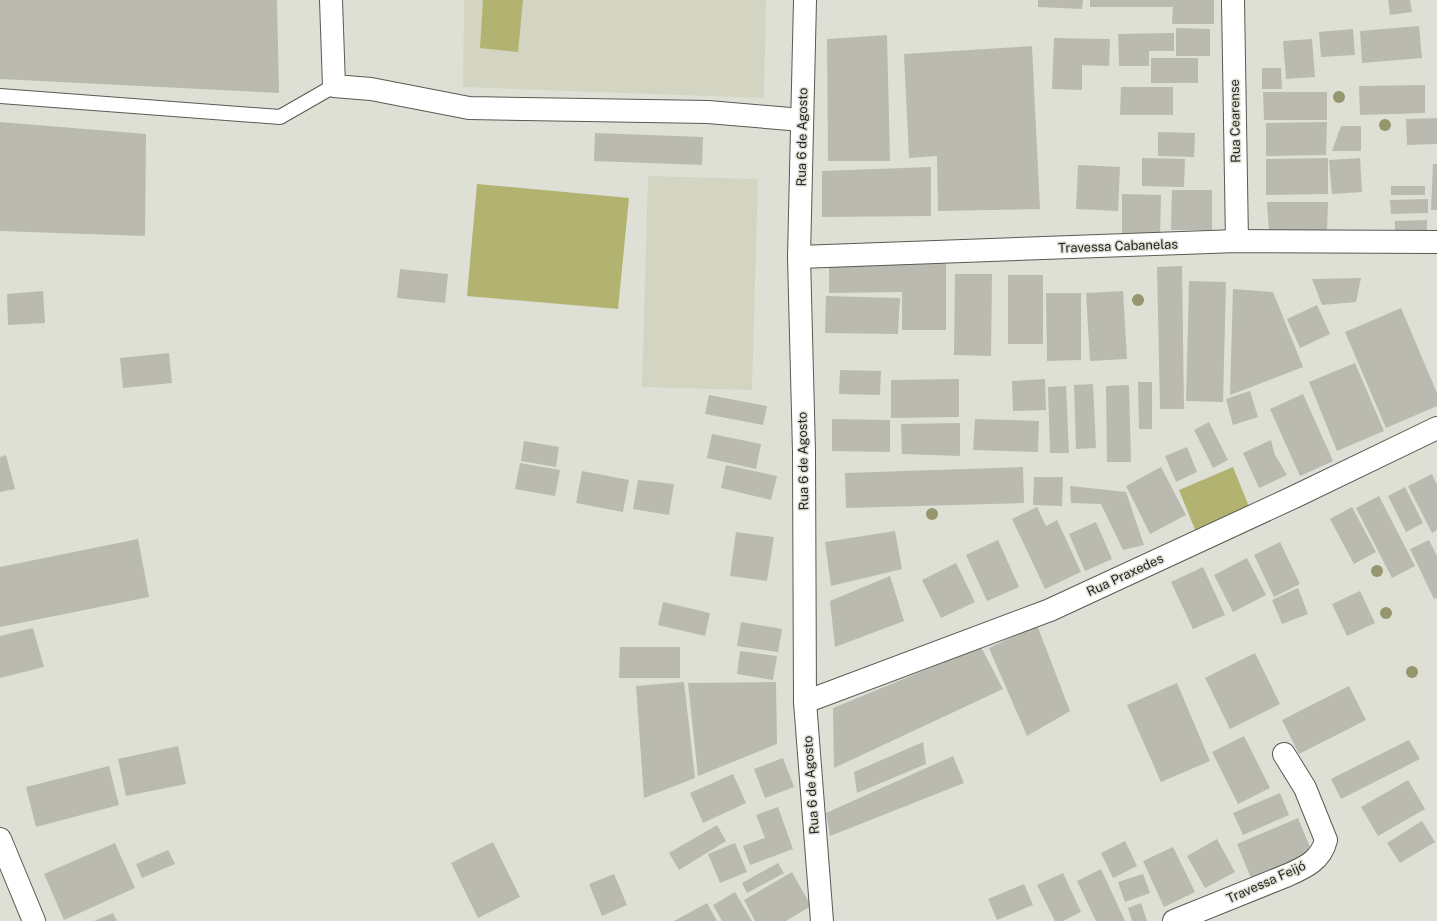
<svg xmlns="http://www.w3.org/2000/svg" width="1437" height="921" viewBox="0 0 1437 921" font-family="'Public Sans',sans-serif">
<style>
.built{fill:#d3d4c2}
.green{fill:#b2b370}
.building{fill:#babab0}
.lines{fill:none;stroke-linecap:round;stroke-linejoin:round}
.lane-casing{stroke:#595a51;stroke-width:16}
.street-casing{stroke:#595a51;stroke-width:24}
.secondary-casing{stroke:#595a51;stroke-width:24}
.lane{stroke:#fff;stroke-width:14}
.street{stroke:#fff;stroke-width:22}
.secondary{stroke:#fff;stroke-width:22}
.tree{fill:#96966e}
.labels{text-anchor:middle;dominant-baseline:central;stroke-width:3;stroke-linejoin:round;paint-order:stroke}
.street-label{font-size:13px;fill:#252521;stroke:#dfe0d5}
</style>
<rect width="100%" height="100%" fill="#dfe0d5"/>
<g class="built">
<path d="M464 0H766L764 98 463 87Z"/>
<path d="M648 176 758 179 752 390 642 387Z"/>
</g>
<g class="green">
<path d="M483 0H523L518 52 480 48Z"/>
<path d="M477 184 629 198 618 309 467 296Z"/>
<path d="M1233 467 1252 514 1198 537 1179 490Z"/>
</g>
<g class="building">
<path d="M0 0H277L279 93 0 79Z"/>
<path d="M1038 0H1083L1082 9 1038 7Z"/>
<path d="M1090 0H1214V24H1172L1173 7H1090Z"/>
<path d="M1388 0H1410L1412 12 1390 15Z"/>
<path d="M1419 26 1422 58 1362 63 1360 31Z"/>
<path d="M1176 28 1210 29V56H1176Z"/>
<path d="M1353 29 1355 55 1321 57 1319 32Z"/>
<path d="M1174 33V51H1149V66H1119L1118 34Z"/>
<path d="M887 35 890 161H828L827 39Z"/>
<path d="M1054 38 1110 39 1109 66 1082 65V90L1052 89Z"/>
<path d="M1312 39 1315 77 1286 79 1283 41Z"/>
<path d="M1032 46 1040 209 938 211 937 156 909 158 904 54Z"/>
<rect x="1151" y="58" width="47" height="25"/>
<path d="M1262 68H1281L1282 89H1262Z"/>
<path d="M1425 85V113L1360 115 1359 86Z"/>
<path d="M1121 87H1173V115H1120Z"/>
<path d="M1263 92H1327V120H1264Z"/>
<path d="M1437 118V144L1407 145 1406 119Z"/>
<path d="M0 122 146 134 145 236 0 231Z"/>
<path d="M1327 122 1326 155 1266 156V123Z"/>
<path d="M1341 126H1361V151H1332Z"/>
<path d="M1158 132 1195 133 1194 157 1158 156Z"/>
<path d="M595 133 703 137 702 165 594 161Z"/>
<path d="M1142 158 1185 159 1184 187 1142 186Z"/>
<path d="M1328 158V194L1266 195V159Z"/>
<path d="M1360 158 1362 192 1332 194 1329 160Z"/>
<path d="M1433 164H1437V210H1431Z"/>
<path d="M1078 165 1120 167 1118 211 1076 209Z"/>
<path d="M931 167V216L822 217V171Z"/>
<rect x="1391" y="186" width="34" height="9"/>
<path d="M1172 190H1212V230H1171Z"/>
<path d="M1122 194 1161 195 1160 240H1122Z"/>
<path d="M1428 199V213L1391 214 1390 200Z"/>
<path d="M1267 202H1328L1327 232H1269Z"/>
<path d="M1427 220V230L1395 232V221Z"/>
<path d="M946 257V330H902V292L829 293V258Z"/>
<path d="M1182 266 1184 409H1160L1157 267Z"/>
<path d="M400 269 448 274 445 303 397 298Z"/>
<path d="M955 274H992L991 356 954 355Z"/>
<rect x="1008" y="275" width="35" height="69"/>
<path d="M1361 278 1356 302 1322 305 1312 279Z"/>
<path d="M1189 281 1226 282 1223 402 1186 401Z"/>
<path d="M1233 289 1273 292 1303 367 1230 395Z"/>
<path d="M43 291 45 323 8 325 7 294Z"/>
<path d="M1123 291 1127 359 1090 361 1086 293Z"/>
<path d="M1046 293H1081V360L1047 361Z"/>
<path d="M826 296 900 298 898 334 825 333Z"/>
<path d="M1317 305 1330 334 1300 348 1287 319Z"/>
<path d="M1401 308 1437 393V406L1386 428 1345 332Z"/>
<path d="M169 353 172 383 123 388 120 358Z"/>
<path d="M1355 363 1384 431 1337 451 1309 382Z"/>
<path d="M840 370 881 371 880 395 839 394Z"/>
<path d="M959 379V417L891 418V380Z"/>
<path d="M1045 379 1046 410 1013 411 1012 381Z"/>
<path d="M1138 382H1152V429H1139Z"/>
<path d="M1093 384 1096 448 1076 449 1074 385Z"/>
<path d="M1129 385 1131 462H1107L1106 386Z"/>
<path d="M1066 386 1069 453H1050L1048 387Z"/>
<path d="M1250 391 1258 417 1233 425 1226 399Z"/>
<path d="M1303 394 1333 461 1300 476 1270 409Z"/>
<path d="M709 395 767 406 763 425 705 414Z"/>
<path d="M832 419 890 420V452L832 451Z"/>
<path d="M975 419 1039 421 1038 452 973 450Z"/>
<path d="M1209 422 1228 460 1213 468 1194 430Z"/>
<path d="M960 423V456L902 454 901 424Z"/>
<path d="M712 434 761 444 756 469 707 458Z"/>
<path d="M1271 440 1275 455 1287 475 1259 488 1243 453Z"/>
<path d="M524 441 559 447 556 467 521 461Z"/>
<path d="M1187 447 1197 472 1176 482 1165 456Z"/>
<path d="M6 455 15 489 0 492V457Z"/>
<path d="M520 463 560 470 555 496 515 489Z"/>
<path d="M726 465 777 476 771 500 721 488Z"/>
<path d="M1023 467 1024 503 846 508 845 473Z"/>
<path d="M1161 467 1186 515 1150 534 1126 486Z"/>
<path d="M582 471 629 480 623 512 576 503Z"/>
<path d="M1432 474 1437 485V530L1432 533 1408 486Z"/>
<path d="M1034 477H1063L1062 506 1033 505Z"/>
<path d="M638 480 674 484 669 515 633 509Z"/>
<path d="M1070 486 1126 492 1144 545 1123 550 1101 504 1071 503Z"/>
<path d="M1405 487 1423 523 1406 532 1388 496Z"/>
<path d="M1379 496 1415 566 1392 578 1356 508Z"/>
<path d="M1037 507 1046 526 1057 520 1081 572 1045 589 1012 519Z"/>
<path d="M1352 507 1376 552 1354 564 1330 519Z"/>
<path d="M1096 522 1112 559 1085 571 1069 534Z"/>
<path d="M895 531 902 569 831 586 825 542Z"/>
<path d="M736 532 774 537 767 581 730 576Z"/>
<path d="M138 539 149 597 0 627V567Z"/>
<path d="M998 540 1019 587 987 601 966 555Z"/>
<path d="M1429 540 1437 556V598L1434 599 1410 549Z"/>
<path d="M1280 542 1300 584 1274 597 1254 555Z"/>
<path d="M1247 558 1266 595 1233 612 1214 575Z"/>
<path d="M956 563 975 602 941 618 922 580Z"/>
<path d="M1203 567 1225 615 1193 629 1171 582Z"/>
<path d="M890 576 904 621 835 647 830 601Z"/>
<path d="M1298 588 1308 614 1282 624 1272 600Z"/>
<path d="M1360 591 1375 623 1347 636 1332 604Z"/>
<path d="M663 602 710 613 705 636 658 625Z"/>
<path d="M741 622 782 629 778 652 737 646Z"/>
<path d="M1037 625 1070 711 1027 736 989 648Z"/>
<path d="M33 628 44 667 0 678V636Z"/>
<path d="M620 647H680V678H619Z"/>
<path d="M981 647 1003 689 834 768 833 708Z"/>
<path d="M740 651 777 656 773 680 737 674Z"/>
<path d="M1255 653 1280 704 1230 729 1205 678Z"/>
<path d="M684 682 695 778 644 798 636 686Z"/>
<path d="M776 682 777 744 698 776 688 683Z"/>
<path d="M1177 683 1210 761 1161 782 1127 705Z"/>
<path d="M1349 686 1366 720 1299 754 1282 720Z"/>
<path d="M1244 736 1270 788 1238 804 1212 752Z"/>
<path d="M1409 740 1420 759 1341 799 1331 779Z"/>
<path d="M923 742 926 764 857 793 854 772Z"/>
<path d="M178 746 186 784 126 796 118 759Z"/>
<path d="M953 756 964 783 830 836 826 813Z"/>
<path d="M783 758 794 787 765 798 754 769Z"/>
<path d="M109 766 119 805 36 827 26 787Z"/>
<path d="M733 774 746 803 703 823 690 793Z"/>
<path d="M1408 780 1425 809 1378 836 1361 807Z"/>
<path d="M1280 793 1289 815 1243 835 1233 813Z"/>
<path d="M778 807 793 849 750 865 743 846 765 838 756 815Z"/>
<path d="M1298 818 1312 852 1251 878 1237 844Z"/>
<path d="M1422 821 1435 842 1400 863 1387 843Z"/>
<path d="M717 825 726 841 679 870 669 853Z"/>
<path d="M1217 839 1235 872 1205 888 1187 856Z"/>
<path d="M1125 841 1137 866 1113 878 1101 853Z"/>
<path d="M493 842 520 897 478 918 451 863Z"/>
<path d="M115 843 135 888 64 920 44 874Z"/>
<path d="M735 843 747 872 720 883 708 854Z"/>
<path d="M1173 847 1195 892 1164 907 1143 861Z"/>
<path d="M168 850 175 864 142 878 136 864Z"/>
<path d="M778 863 784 873 747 893 742 883Z"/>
<path d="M1101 869 1125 921H1096L1077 881Z"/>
<path d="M792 872 811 906 786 921H755L744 900Z"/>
<path d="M1063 873 1081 912 1063 921H1055L1037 885Z"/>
<path d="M614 874 627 905 602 916 589 884Z"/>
<path d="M1143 874 1150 893 1125 902 1118 882Z"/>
<path d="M1024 884 1033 905 997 920 988 899Z"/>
<path d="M735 892 752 921H722L713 905Z"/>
<path d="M707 903 717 921H674Z"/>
<path d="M1141 903 1147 921H1132L1128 908Z"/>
<path d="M113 913 117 921H94Z"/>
</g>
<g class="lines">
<defs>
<path id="lane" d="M0 96 280 117 334 86"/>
<g id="street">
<path d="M331 0 334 86 371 89 469 108 708 112 802 120"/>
<path d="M1233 0 1237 241"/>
<path d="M799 257 1237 241 1437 242"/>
<path d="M805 702 1050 610 1294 497 1437 428"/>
<path d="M0 839 34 921"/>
<path d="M1174 921 1288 875C1306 867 1321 860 1326 840L1305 788 1284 754"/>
</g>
<path id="secondary" d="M805 0 799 257 804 452 805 702 822 921"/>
</defs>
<use href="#lane" class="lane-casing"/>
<use href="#street" class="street-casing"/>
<use href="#secondary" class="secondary-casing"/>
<use href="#lane" class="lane"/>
<use href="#street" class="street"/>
<use href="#secondary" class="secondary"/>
</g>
<g class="tree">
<circle cx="1339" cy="97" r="6"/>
<circle cx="1385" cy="125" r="6"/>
<circle cx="1138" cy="300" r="6"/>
<circle cx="932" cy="514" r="6"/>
<circle cx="1377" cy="571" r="6"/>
<circle cx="1386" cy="613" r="6"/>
<circle cx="1412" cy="672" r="6"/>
</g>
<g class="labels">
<g class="street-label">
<text transform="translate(1235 121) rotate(-91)">Rua Cearense</text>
<text transform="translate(802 137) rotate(-89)">Rua 6 de Agosto</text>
<text transform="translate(1118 246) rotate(-2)">Travessa Cabanelas</text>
<text transform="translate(803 461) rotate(-91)">Rua 6 de Agosto</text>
<text transform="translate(1125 575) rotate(-25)">Rua Praxedes</text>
<text transform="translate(811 785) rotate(-94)">Rua 6 de Agosto</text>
<text transform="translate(1266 882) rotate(-24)">Travessa Feijó</text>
</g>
</g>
</svg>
